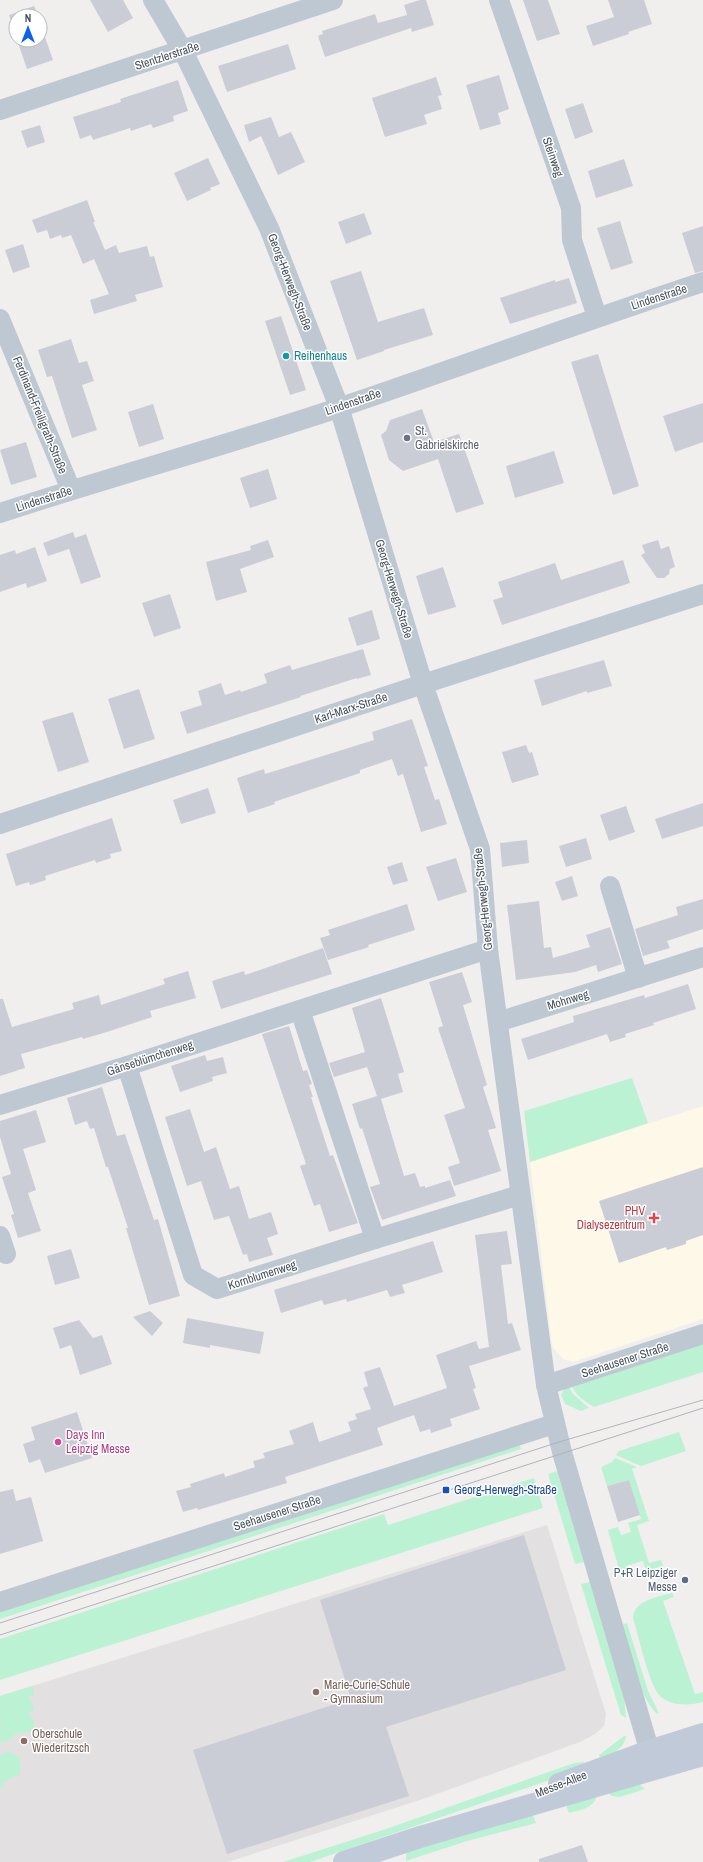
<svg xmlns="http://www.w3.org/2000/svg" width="703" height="1862" viewBox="0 0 703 1862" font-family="'Archivo Narrow',sans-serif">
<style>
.commercial{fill:#fdf8e7}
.education{fill:#e2e0e0}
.green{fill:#baf2d3}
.building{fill:#cacdd5}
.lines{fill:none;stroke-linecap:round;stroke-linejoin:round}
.minor{stroke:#bec8d2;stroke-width:20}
.secondary{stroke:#c0cad9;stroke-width:22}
.tram{stroke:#b0b3ba;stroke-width:1}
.culture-dot{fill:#0f9aa8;stroke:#fff;stroke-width:1.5}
.worship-dot{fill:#6b7280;stroke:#fff;stroke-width:1.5}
.health-dot{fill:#e0444e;stroke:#fff;stroke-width:1.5}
.hotel-dot{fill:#d1479c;stroke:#fff;stroke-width:1.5}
.transit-dot{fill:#1a4fb4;stroke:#fff;stroke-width:1.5}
.service-dot{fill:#5c6f8a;stroke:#fff;stroke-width:1.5}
.education-dot{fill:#8d6e63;stroke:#fff;stroke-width:1.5}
.labels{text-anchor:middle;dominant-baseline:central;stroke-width:3;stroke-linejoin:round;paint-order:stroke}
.street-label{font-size:12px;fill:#45515d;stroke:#fff}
.culture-label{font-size:12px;fill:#0d838f;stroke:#fff;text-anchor:start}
.worship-label{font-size:12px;fill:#5b616d;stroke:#fff;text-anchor:start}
.health-label{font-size:12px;fill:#be3a42;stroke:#fff;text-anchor:end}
.hotel-label{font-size:12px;fill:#b23c85;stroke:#fff;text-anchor:start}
.transit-label{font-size:12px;fill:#164399;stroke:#fff;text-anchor:start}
.service-label{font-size:12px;fill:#4e5e75;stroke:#fff;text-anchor:end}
.education-label{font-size:12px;fill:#785e54;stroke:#fff;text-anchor:start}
</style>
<rect width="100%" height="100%" fill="#f1efee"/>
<path class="commercial" d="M703 1106V1319L573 1362 563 1359 552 1346 530 1162Z"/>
<path class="education" d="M547 1525 606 1714 604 1726 595 1734 580 1742 423 1799 228 1862H0V1696Z"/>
<g class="green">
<path d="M632 1078 648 1123 530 1162 524 1111Z"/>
<path d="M703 1342V1372L594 1407C584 1401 576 1396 571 1385Z"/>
<path d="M569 1386 572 1393 589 1408 581 1411 565 1404 561 1395 564 1389Z"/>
<path d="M679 1432 686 1451 641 1466 616 1455 619 1451Z"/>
<path d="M519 1442 521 1449 0 1619V1610Z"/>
<path d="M615 1458 637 1467 632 1469 649 1521 637 1525 649 1563 661 1560 663 1566 646 1571 643 1561 626 1566 629 1577 624 1576 620 1573 608 1530 618 1527 621 1535 631 1532 628 1523 641 1519 629 1480 607 1486 601 1467 612 1462Z"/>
<path d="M557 1471 584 1562 575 1564 548 1474Z"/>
<path d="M534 1478 543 1508 0 1680V1639L384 1514 388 1525Z"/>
<path d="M590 1582 624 1695 626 1718 621 1715 581 1584Z"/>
<path d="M672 1593 674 1597 663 1601 695 1694 703 1692V1702C689 1706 669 1706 659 1695 649 1684 638 1634 633 1618 634 1600 658 1597 672 1593Z"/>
<path d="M627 1623 648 1691 659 1713 657 1714C637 1694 630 1651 621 1625Z"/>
<path d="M33 1686 34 1695 29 1696 34 1710 28 1713 34 1721V1728L29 1732 15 1734 7 1742H0V1725L3 1721 0 1722V1696Z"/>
<path d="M624 1736H626C625 1748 610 1756 601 1762L599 1755Z"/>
<path d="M7 1751 20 1757V1774L3 1782 0 1793V1756Z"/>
<path d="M583 1762 586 1764 582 1769 310 1862H283L383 1830 574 1763Z"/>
<path d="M636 1782 645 1789 620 1797 611 1796 609 1792Z"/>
<path d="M597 1796C593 1809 580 1810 569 1813L566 1805Z"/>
<path d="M533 1815 536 1823 467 1841 406 1861V1852Z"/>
</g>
<g class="building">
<path d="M90 0H123L133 18 108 32Z"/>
<path d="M420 0H426L434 25 412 32 411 28 325 57 318 36 323 34 322 31 375 14 378 23 407 15 404 5Z"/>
<path d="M523 0H548L560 34 537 41Z"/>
<path d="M608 0H644L652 24 628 32 629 34 593 46 586 26 614 17Z"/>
<path d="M34 6 38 16H16V37L9 15Z"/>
<path d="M40 23 53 60 27 69 17 40H40Z"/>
<path d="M288 44 296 69 227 92 218 66Z"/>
<path d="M499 75 509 109 498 113 501 124 480 130 466 85Z"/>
<path d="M436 77 442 95 438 96 442 109 424 115 427 124 385 137 372 98Z"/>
<path d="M178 80 188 111 173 116 174 121 153 128 151 124 131 131 130 128 93 140 91 135 80 139 73 117 121 102 120 99Z"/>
<path d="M583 103 593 132 575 139 565 109Z"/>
<path d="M271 117 279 137 291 132 305 162 278 175 261 136 249 142 244 125Z"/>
<path d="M40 125 45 142 27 148 21 131Z"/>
<path d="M208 158 220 184 210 188 211 190 187 201 174 173Z"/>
<path d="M624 159 633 186 596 198 588 171Z"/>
<path d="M87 200 95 222H93L105 250 116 245 119 253 147 246 150 257 154 256 163 287 135 295 137 301 94 314 90 300 109 294 94 259 83 264 71 235 62 238 61 235 50 239 47 230 37 233 32 220Z"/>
<path d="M364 213 372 234 346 244 338 222Z"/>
<path d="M620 221 633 263 611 270 597 228Z"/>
<path d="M703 226V271L695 273 682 233Z"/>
<path d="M23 244 30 267 13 273 5 250Z"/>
<path d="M361 271 378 322 424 308 433 335 384 350V351L357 360 330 281Z"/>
<path d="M569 278 577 303 510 324 500 298 555 280V282Z"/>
<path d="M281 316 306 390 290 395 265 321Z"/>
<path d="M71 339 79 363 87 361 94 381 82 385 97 430 72 438 52 376 47 377 38 350Z"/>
<path d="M598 354 639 486 613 495 571 362Z"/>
<path d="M703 403V442L675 452 663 416Z"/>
<path d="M153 404 164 439 139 447 128 412Z"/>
<path d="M422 409 434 442 459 434 484 504 456 513 438 459 403 471 389 460 381 435 386 431 390 420Z"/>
<path d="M26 442 37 477 11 485 0 450Z"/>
<path d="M554 451 564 483 515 498 506 466Z"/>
<path d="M268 469 277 499 250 508 240 478Z"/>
<path d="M73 532 75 538 86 534 101 577 81 584 69 549 48 556 43 543Z"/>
<path d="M268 540 274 557 240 569 247 592 216 601 206 562 251 550 250 546Z"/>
<path d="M658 540 661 549 669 546 675 567 670 569 669 574 664 578H657L641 555 645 553 642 545Z"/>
<path d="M35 547 47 581 27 588 26 583 0 592V555L15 550 16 554Z"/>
<path d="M623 560 630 583 502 625 493 600 503 597 498 582 555 563 561 580Z"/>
<path d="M443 567 456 607 428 615 416 576Z"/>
<path d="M170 594 181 628 154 637 142 603Z"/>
<path d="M372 610 380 639 357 646 348 618Z"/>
<path d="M363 649 371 675 357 679V678L300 696 301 697 187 734 180 712 202 705 198 691 221 683 225 695 240 690 241 692 267 683 264 674 290 665 292 670Z"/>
<path d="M604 660 612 686 587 693V691L542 706 534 680Z"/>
<path d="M139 689 155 739 124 749 108 699Z"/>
<path d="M73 712 89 762 58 772 42 721Z"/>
<path d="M412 719 428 766 424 767 435 800 439 799 447 824 421 832 403 774 398 776 392 759 360 770V773L274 802 275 804 248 813 237 778 264 769 265 774 374 740 372 732Z"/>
<path d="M526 745 529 753 532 752 539 775 512 783 502 752Z"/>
<path d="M208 788 216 813 181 824 173 800Z"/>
<path d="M703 803V826L662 839 655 819Z"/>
<path d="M626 806 635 832 609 841 600 815Z"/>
<path d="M112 818 122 851 110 854 111 858 96 863 95 860 45 876 46 880 30 885 29 882 16 886 6 854Z"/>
<path d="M586 838 592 859 566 867 559 846Z"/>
<path d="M527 840 529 863 502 867 500 843Z"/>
<path d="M456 858 467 892 438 901 426 867Z"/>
<path d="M402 862 408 881 393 885 387 867Z"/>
<path d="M572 876 578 896 562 901 555 882Z"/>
<path d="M703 899V929L667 941 670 948 643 956 635 929 678 915 676 907Z"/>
<path d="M539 901 544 948 551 947 553 958 590 947 586 935 610 927 622 964 598 972 596 965 575 972 516 980 507 905Z"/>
<path d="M407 904 415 930 368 945 369 947 328 960 320 938 330 935 328 930Z"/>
<path d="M323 948 332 974 221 1009 212 981 244 971 245 975Z"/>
<path d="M188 971 196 998 150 1011 152 1017 110 1031 83 1039 82 1037 21 1054 25 1068 0 1076V999H3L12 1027 74 1009 72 1003 99 995 101 1005 165 984 163 979Z"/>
<path d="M462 972 472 1002 463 1005 487 1085 483 1087 496 1128 488 1130 501 1171 454 1186 448 1167 460 1163 444 1115 465 1108 438 1028 443 1026 429 982Z"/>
<path d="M688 984 696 1009 653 1023 654 1025 625 1034 626 1037 610 1042 607 1034 528 1060 521 1039 574 1022 573 1016 644 995 645 998Z"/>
<path d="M381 998 404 1072 398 1074 403 1092 381 1099 404 1176 415 1173 420 1187 425 1186V1188L450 1180 456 1196 382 1220 370 1187 380 1184 362 1128 360 1129 352 1104 377 1096 367 1067 334 1077 329 1063 365 1052 352 1008Z"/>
<path d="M289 1026 303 1071 307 1070 312 1084 309 1085 313 1097H311L330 1156 333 1155 358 1223 329 1232 320 1204 314 1206 300 1166 306 1164 262 1034Z"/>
<path d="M205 1055 207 1061 223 1057 227 1073 212 1077 213 1081 180 1092 171 1066Z"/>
<path d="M102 1087 117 1136 125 1134 154 1220 158 1219 180 1296 149 1305 126 1228H128L108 1167H106L94 1128 90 1129 87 1121 75 1125 67 1098Z"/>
<path d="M190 1109 204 1152 216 1147 230 1189 239 1186 249 1219 271 1212 278 1234 267 1238 273 1255 249 1262 247 1254 243 1255 229 1216 214 1220 201 1181 187 1186 165 1117Z"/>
<path d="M36 1110 46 1142 23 1149 36 1190 28 1193 41 1231 18 1238 11 1215 14 1214 2 1177 11 1174 0 1137V1121Z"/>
<path d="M703 1167V1235L686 1241V1244L667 1250 666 1247 619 1263 599 1201Z"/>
<path d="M507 1231 512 1264 501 1265 508 1324 512 1323 521 1350 469 1366 476 1388 473 1389 480 1409 450 1419 452 1426 431 1433 430 1429 420 1432 414 1415 377 1428 383 1445 285 1477 287 1483 198 1510 197 1508 183 1512 176 1491 191 1487 190 1484 224 1473 225 1477 255 1467 253 1461 265 1458 263 1453 294 1444 289 1431 313 1422 319 1442 351 1431 348 1422 357 1419 355 1414 371 1409 363 1388 368 1386 364 1372 380 1367 394 1406 447 1388 436 1355 476 1341 479 1349 489 1347 475 1235Z"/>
<path d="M433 1241 443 1272 402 1285 405 1293 390 1297 387 1290 347 1302 346 1299 324 1305 322 1300 281 1313 274 1290Z"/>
<path d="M71 1249 80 1278 55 1285 47 1256Z"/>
<path d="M150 1311 163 1323 152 1336 133 1317Z"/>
<path d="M187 1318 264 1332 260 1354 210 1345V1348L183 1343Z"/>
<path d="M79 1320 93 1338 102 1335 112 1364 80 1375 71 1345 60 1349 53 1328Z"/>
<path d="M77 1412 92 1458 45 1473 40 1459 29 1463 23 1444 35 1440 31 1427Z"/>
<path d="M629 1480 640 1515 618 1522 607 1486Z"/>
<path d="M13 1489 16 1501 31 1497 43 1541 0 1554V1492Z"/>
<path d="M524 1535 566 1670 386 1727 409 1796 227 1854 193 1750 351 1699 320 1600Z"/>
<path d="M582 1845 588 1862H539V1859Z"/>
</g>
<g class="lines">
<g class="minor">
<path d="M153 0 183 51 269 228 339 407 423 684 480 849 488 949 546 1385 562 1452 654 1766"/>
<path d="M499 0 571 208 572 240 597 317"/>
<path d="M0 110 333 0"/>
<path d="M0 319 71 490"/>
<path d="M0 513C113 476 228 445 341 407 462 366 582 322 703 282"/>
<path d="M0 824 423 684 703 594"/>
<path d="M610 886 638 978"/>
<path d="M300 1010 375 1239"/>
<path d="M498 1022 703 957"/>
<path d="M127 1066 193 1275 217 1289 375 1239 520 1195"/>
<path d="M0 1105 127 1066 488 949"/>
<path d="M0 1236 6 1254"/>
<path d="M546 1385 703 1334"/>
<path d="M0 1602 554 1424"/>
</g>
<g class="secondary">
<path d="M559 1784 649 1751 703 1734"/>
<path d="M344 1862 420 1837 703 1755"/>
</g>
<g class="tram">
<path d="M0 1623 559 1442 703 1400"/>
<path d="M0 1635 703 1408"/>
</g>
</g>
<circle class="culture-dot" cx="286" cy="356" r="4"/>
<circle class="worship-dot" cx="407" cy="438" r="4"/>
<path class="health-dot" d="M652 1212h4v4h4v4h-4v4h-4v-4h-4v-4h4z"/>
<circle class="hotel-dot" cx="58" cy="1442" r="4"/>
<rect class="transit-dot" x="442" y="1486" width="8" height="8" rx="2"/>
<circle class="service-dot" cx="685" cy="1580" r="4"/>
<g class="education-dot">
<circle cx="316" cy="1692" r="4"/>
<circle cx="24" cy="1741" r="4"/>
</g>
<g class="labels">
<g class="street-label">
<text transform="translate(167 56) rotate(-18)">Stentzlerstraße</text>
<text transform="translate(553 157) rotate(71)">Steinweg</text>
<text transform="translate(290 282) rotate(69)">Georg-Herwegh-Straße</text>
<text transform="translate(659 297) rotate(-18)">Lindenstraße</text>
<text transform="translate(353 402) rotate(-19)">Lindenstraße</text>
<text transform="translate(40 415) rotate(68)">Ferdinand-Freiligrath-Straße</text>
<text transform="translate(44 499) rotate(-18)">Lindenstraße</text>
<text transform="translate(394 589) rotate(73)">Georg-Herwegh-Straße</text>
<text transform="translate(351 708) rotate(-18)">Karl-Marx-Straße</text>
<text transform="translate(483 899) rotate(-96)">Georg-Herwegh-Straße</text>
<text transform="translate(568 1000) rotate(-17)">Mohnweg</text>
<text transform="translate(150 1058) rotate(-18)">Gänseblümchenweg</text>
<text transform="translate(262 1275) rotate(-18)">Kornblumenweg</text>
<text transform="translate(625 1360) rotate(-18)">Seehausener Straße</text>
<text transform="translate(277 1513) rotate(-18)">Seehausener Straße</text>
<text transform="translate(561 1784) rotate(-21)">Messe-Allee</text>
</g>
<g class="culture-label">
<text x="294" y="356">Reihenhaus</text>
</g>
<g class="worship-label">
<text x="415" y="431">St.<tspan x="415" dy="14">Gabrielskirche</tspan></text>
</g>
<g class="health-label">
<text x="645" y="1211">PHV<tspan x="645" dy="14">Dialysezentrum</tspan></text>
</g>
<g class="hotel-label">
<text x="66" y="1435">Days Inn<tspan x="66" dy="14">Leipzig Messe</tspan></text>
</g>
<g class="transit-label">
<text x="454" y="1490">Georg-Herwegh-Straße</text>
</g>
<g class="service-label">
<text x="677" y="1573">P+R Leipziger<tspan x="677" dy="14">Messe</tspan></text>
</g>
<g class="education-label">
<text x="324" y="1685">Marie-Curie-Schule<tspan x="324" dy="14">- Gymnasium</tspan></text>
<text x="32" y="1734">Oberschule<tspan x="32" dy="14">Wiederitzsch</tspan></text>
</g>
</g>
<g transform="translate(28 28)"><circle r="19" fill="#ffffff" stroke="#b5b9be"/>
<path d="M0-3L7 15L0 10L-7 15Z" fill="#0d61ed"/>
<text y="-6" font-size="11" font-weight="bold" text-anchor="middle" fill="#45515d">N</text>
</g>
</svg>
